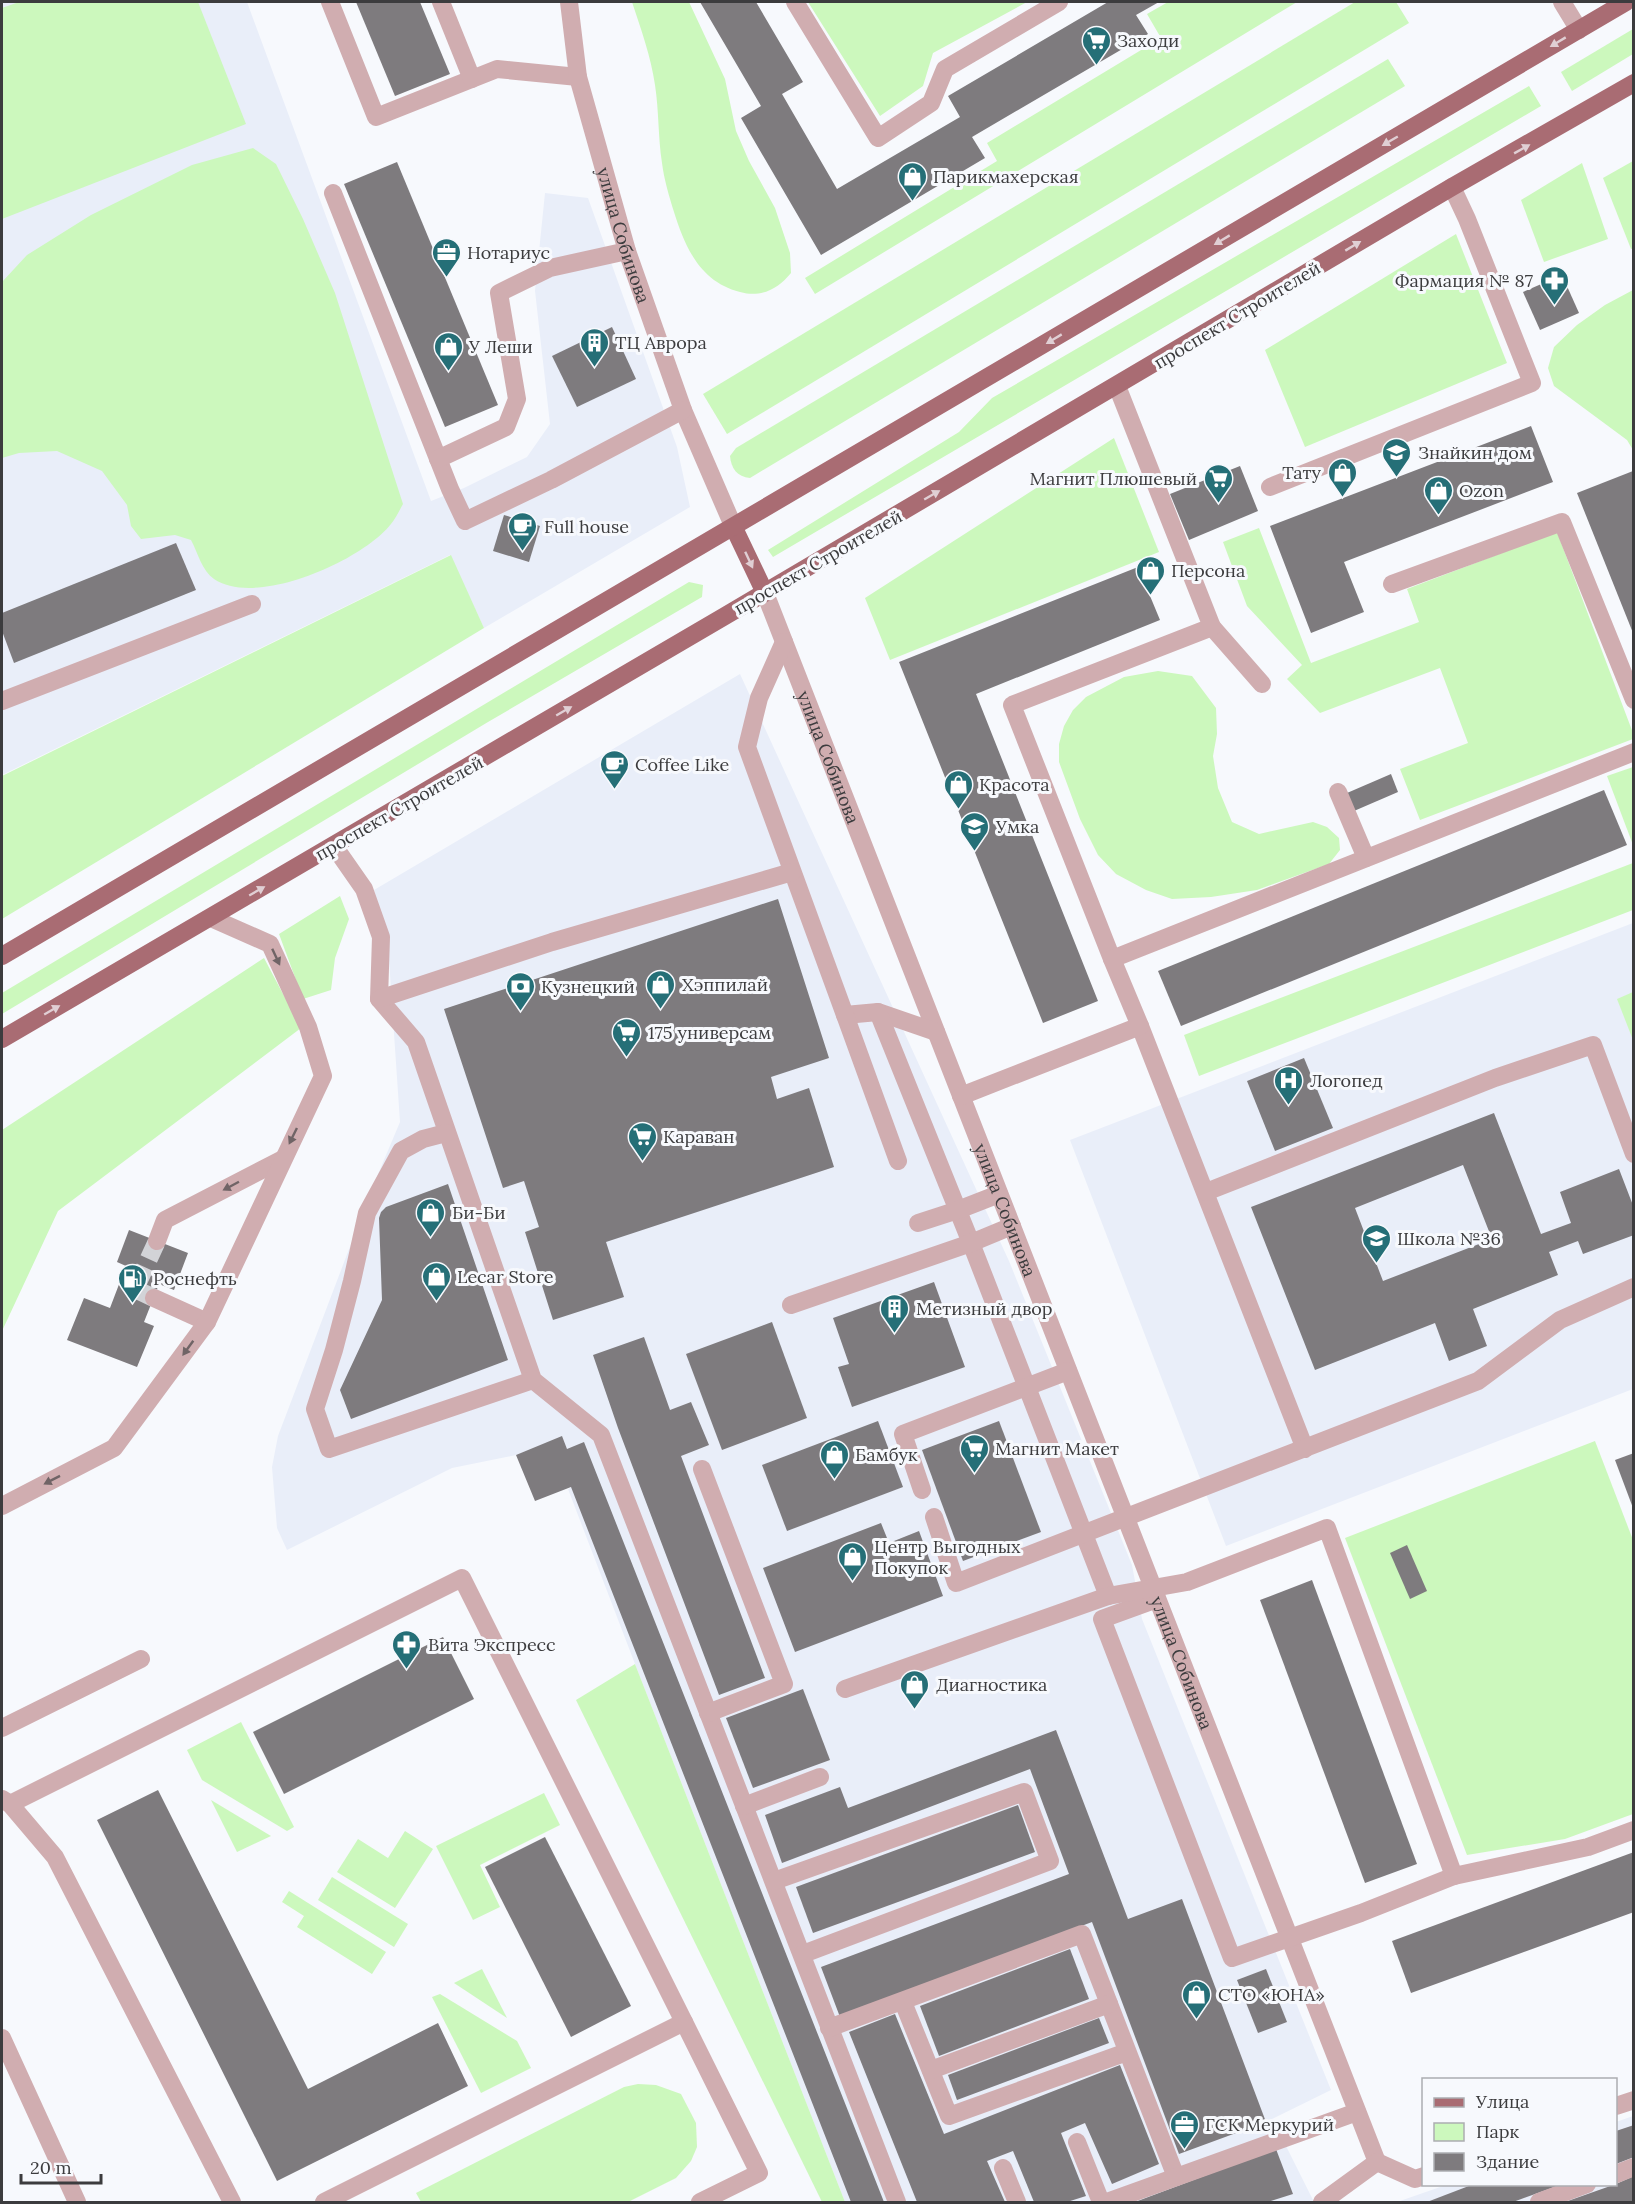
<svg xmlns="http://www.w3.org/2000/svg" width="1635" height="2204" viewBox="0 0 1635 2204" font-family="Lora,serif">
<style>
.built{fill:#e9eef9}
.green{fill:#ccf8bd}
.building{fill:#7e7b7e;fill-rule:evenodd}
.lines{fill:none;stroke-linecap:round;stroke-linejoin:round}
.minor-tunnel{stroke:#d2d3d7;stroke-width:18;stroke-dasharray:18 9;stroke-linecap:butt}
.minor{stroke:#d0adb0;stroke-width:18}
.major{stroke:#a96c73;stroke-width:18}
.oneway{fill:#e0cfd4}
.oneway2{fill:#706466}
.labels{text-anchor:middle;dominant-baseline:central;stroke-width:6;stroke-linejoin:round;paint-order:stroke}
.poi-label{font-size:18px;fill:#3c3c3e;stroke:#f7f9fd;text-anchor:start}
.street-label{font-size:18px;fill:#3c3c3e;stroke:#f7f9fd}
</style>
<rect width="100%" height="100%" fill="#f7f9fd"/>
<g class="built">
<path d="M2 2H247L431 501 464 488 527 457 550 424 535 291 545 193 588 198 677 447 690 507 484 628 450 555 2 775Z"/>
<path d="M740 674 1009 1261 1132 1565 1142 1619 1331 2090 1266 2122 1285 2144 1314 2202H845L635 1664 568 1489 597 1476 567 1449 562 1437 516 1455 452 1468 287 1550 277 1528 272 1467 278 1436 373 1186 400 1122 388 945 374 890Z"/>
<path d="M1633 923V1389L1226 1546 1070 1140Z"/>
<path d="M1633 2116V2202H1397L1446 2185 1616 2184V2122Z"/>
</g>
<g class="green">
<path d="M19 2H198L246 124 2 219V8Z"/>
<path d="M632 2H689L725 79 736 131 749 161 775 208 790 253 791 273C778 289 761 298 740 292 700 282 685 247 674 212 669 196 664 179 662 163 658 137 659 111 655 85 651 57 641 29 632 2Z"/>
<path d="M808 2H1027L933 53 923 86 880 116Z"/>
<path d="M1168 2H1297L815 294 805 278 997 161 987 143 1161 38 1147 14Z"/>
<path d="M1355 2H1396L1409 23 727 434 703 394Z"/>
<path d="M1633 29V54L1572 91 1561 72Z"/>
<path d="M1388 59 1405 86 750 478C737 477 731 468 730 456L736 448Z"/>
<path d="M1529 86 1541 106 773 557 768 550 959 432 992 398Z"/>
<path d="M253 148 276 164 303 219 335 293 403 504C399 511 396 518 391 524 363 560 257 608 214 579 202 571 198 553 191 540L175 535 141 539 131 526 127 505 102 471 57 451 19 453 2 458V282L27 255 91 215 192 165Z"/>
<path d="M1633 161 1634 248 1631 249 1603 178Z"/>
<path d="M1582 163 1608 239 1544 262 1521 200Z"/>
<path d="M1456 234 1507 363 1305 447 1265 350Z"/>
<path d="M1633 290V450L1627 440 1554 386 1548 368 1554 347 1577 325 1605 305Z"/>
<path d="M1114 438 1159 552 890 660 865 598Z"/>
<path d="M1259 528 1311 663 1419 622 1407 589 1557 532 1633 733V739L1420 820 1400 769 1468 743 1440 668 1320 713 1287 679 1302 665 1247 606 1223 542Z"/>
<path d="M451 555 484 628 2 919V776Z"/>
<path d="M689 582 703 585 702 597 488 722 2 1014V993Z"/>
<path d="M1158 671 1192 676 1216 708 1217 734 1213 756 1218 788 1232 822 1259 834 1313 822 1327 827 1339 838 1340 850 1329 864 1257 890 1211 897 1172 899 1146 890 1116 874 1098 855 1080 819 1059 762V744L1064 726 1073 710 1086 697 1124 677Z"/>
<path d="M1633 767 1634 769 1633 845 1607 776Z"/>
<path d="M1633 863V910L1199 1076 1184 1035Z"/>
<path d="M340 896 349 919 335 958 331 990 303 999 279 934Z"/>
<path d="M264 958 301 1028 58 1211 2 1331V1130Z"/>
<path d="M1633 992V1040L1617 999Z"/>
<path d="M1595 1441 1633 1540V1814L1565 1839 1467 1855 1345 1538Z"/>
<path d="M635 1664 845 2202H822L576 1700Z"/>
<path d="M241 1722 294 1827 287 1831 202 1780 187 1750Z"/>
<path d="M544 1793 560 1825 480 1865 500 1907 473 1920 436 1846Z"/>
<path d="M211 1800 271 1836 237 1852Z"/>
<path d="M405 1831 433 1849 395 1908 337 1872 358 1839 388 1858Z"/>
<path d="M332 1877 408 1924 394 1947 318 1900Z"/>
<path d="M289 1891 386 1952 372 1974 297 1927 304 1916 282 1902Z"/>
<path d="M482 1969 507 2018 454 1983Z"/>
<path d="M440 1994 517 2041 531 2068 481 2093 432 1997Z"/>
<path d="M638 2084 656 2085 681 2094 696 2123 697 2147 691 2161 676 2178 628 2202H421L416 2193 624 2087Z"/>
</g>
<g class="building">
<path d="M356 2H420L450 74 395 96Z"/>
<path d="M700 2H756L803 82 782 94 837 189 960 117 948 96 1108 2H1159L1136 15 1148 34 972 137 985 158 821 255 741 118 761 106Z"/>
<path d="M397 162 498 405 445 427 344 184Z"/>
<path d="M1562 275 1579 313 1540 330 1523 292Z"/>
<path d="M612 327 636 379 577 407 552 356Z"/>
<path d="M1531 426 1553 482 1344 562 1364 612 1311 633 1270 526Z"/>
<path d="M1240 466 1258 511 1189 540 1170 494Z"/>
<path d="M1633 471 1634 473 1633 633 1577 493Z"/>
<path d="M504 515 540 526 529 562 493 551Z"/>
<path d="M176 543 196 590 14 663 2 631V613Z"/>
<path d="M1138 567 1160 620 976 694 1098 1001 1043 1023 899 662Z"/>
<path d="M1391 774 1398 792 1354 811 1347 793Z"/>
<path d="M1604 790 1627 845 1181 1026 1158 971Z"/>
<path d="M778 899 829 1058 771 1077 777 1099 809 1088 834 1167 606 1242 624 1297 553 1320 525 1232 539 1227 524 1181 503 1188 444 1009Z"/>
<path d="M1304 1058 1333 1128 1275 1151 1247 1081Z"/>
<path d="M1494 1113 1541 1234 1571 1223 1560 1192 1619 1169 1634 1208V1235L1583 1254 1578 1241 1549 1252 1558 1275 1473 1309 1487 1346 1449 1361 1435 1323 1315 1370 1251 1207ZM1463 1165 1492 1239 1383 1281 1355 1208Z"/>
<path d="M448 1184 508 1360 351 1419 340 1390 382 1300 379 1218 381 1212 386 1207Z"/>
<path d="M129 1230 188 1253 174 1290 159 1284 144 1322 154 1326 137 1367 67 1340 84 1298 110 1308 126 1266 117 1262Z"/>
<path d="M934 1282 965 1367 852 1407 838 1367 849 1364 833 1318Z"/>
<path d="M772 1322 807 1418 722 1450 686 1354Z"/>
<path d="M644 1337 670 1410 691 1402 709 1445 681 1456 765 1678 719 1695 618 1428 593 1355Z"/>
<path d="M878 1421 903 1487 787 1531 762 1465Z"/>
<path d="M999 1421 1041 1532 963 1561 922 1450Z"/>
<path d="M562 1436 567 1449 584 1442 884 2202H851L571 1487 535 1501 516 1455Z"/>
<path d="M1634 1453V1508H1633L1615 1460Z"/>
<path d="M881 1523 889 1543 919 1531 943 1596 795 1652 763 1568Z"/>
<path d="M1407 1545 1427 1591 1410 1599 1390 1553Z"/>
<path d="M1312 1580 1417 1864 1365 1883 1260 1600Z"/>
<path d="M443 1637 474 1699 284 1794 253 1732Z"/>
<path d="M803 1689 830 1760 753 1788 726 1718Z"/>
<path d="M1056 1730 1128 1919 1182 1899 1266 2122 1179 2154 1092 1922 840 2017 821 1967 1069 1874 1030 1769 782 1863 765 1815 840 1787 848 1808Z"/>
<path d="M158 1790 308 2089 438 2023 468 2086 277 2181 97 1820Z"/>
<path d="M1018 1805 1035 1852 813 1933 796 1887Z"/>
<path d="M545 1837 631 2006 571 2037 485 1867Z"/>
<path d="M1634 1852V1912L1411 1993 1392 1941Z"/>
<path d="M1070 1949 1089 1999 939 2056 920 2006Z"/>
<path d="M1266 1969 1287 2022 1258 2033 1237 1980Z"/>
<path d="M895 2014 944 2134 1120 2065 1159 2164 1112 2184 1085 2123 1061 2133 1086 2196 1067 2202H1034L1013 2151 987 2161 1005 2202H917L849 2032Z"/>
<path d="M1099 2018 1109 2043 957 2100 948 2075Z"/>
<path d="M1634 2125V2157L1616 2164V2131Z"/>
<path d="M1276 2149 1293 2194 1268 2202H1135Z"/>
<path d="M1634 2176V2202H1565L1616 2184Z"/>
<path d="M1474 2184 1560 2185 1513 2202H1427Z"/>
</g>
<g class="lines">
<path class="minor-tunnel" d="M154 1298 135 1289 157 1241"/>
<g class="minor">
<path d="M330 2 376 117 497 69 578 77"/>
<path d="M441 2 472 79"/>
<path id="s1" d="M569 2 578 77 627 251 683 410 734 528"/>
<path d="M795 2 878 138 931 103 945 69 1059 2"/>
<path d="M1562 2 1579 30"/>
<path d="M333 193 450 489 465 521 551 480 683 410"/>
<path d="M438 459 506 427 517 399 499 293 550 268 627 251"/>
<path d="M1270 487 1532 383 1467 219 1452 187"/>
<path d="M1392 584 1562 522 1634 700"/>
<path id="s2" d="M765 593 1377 2162"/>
<path d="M1212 627 1262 684"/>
<path d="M784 642 759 698 747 747 845 1015 878 1012 936 1032"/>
<path d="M2 701 252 604"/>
<path d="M1338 792 1366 858"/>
<path d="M334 846 364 889 381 937 379 999 416 1042 533 1380 601 1435 897 2202"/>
<path d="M1112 959 1012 705 1212 627 1117 386"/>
<path d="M379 999 552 942 792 872"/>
<path d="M878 1012 971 1243 1108 1596"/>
<path d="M845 1015 898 1161"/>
<path d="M1140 1026 1305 1449"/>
<path d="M961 1096 1140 1026 1112 959 1634 752"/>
<path d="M446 1133 423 1139 401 1151 367 1213 352 1281 334 1350 315 1409 329 1449 533 1380"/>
<path d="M1206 1192 1495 1078 1593 1045 1634 1154"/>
<path d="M918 1223 958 1210 999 1194"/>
<path d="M157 1241 165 1220 283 1159"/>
<path d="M154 1298 207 1322"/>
<path d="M791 1305 971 1243 1012 1226"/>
<path d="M702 1469 784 1684 708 1713"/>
<path d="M922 1490 903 1434 1068 1371"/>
<path d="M2 1506 114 1448 207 1322 323 1076 308 1027 270 944 211 918"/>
<path d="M934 1517 956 1583 1478 1381 1560 1320 1634 1287"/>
<path d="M1157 1599 1102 1619 1232 1958 1361 1913 1454 1876 1588 1847 1634 1830"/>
<path d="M845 1689 1108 1596 1187 1582 1327 1528 1454 1876"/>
<path d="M2 1728 141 1659"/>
<path d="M2 1799 10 1804 55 1857 232 2202"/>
<path d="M10 1804 462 1578 684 2022"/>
<path d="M744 1806 820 1777"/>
<path d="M774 1881 1024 1792 1050 1861 803 1954"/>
<path d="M903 2002 949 2116 1127 2052"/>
<path d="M829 2028 1082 1934 1176 2177"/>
<path d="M2 2038 77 2202"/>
<path d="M931 2070 1109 2004"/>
<path d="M1616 2106 1634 2100"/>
<path d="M1077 2142 1101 2202"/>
<path d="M1377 2162 1415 2179 1424 2176"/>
<path d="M1003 2168 1017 2202"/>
<path d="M1616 2174 1634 2167"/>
<path d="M324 2202 684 2022 759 2173 700 2202"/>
<path d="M1107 2202 1357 2112"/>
<path d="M1322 2202 1377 2162"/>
<path d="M1539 2202 1587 2184"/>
</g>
<g class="major">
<path d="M734 528 765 593"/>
<path d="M2 956 1626 2"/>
<path d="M2 1039 725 616 1452 187 1634 83"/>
</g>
</g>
<defs><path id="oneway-solid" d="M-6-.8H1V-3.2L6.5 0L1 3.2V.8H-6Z" transform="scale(1.5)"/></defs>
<g class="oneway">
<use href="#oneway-solid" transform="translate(1558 42) rotate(149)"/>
<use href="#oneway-solid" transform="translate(1390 141) rotate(150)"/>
<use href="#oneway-solid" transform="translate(1522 149) rotate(-29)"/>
<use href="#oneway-solid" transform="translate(1222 240) rotate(149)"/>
<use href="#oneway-solid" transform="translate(1353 246) rotate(-31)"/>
<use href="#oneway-solid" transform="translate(1054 339) rotate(149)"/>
<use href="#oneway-solid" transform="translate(932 495) rotate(-30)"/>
<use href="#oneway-solid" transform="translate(749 560) rotate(65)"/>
<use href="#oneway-solid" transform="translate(564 711) rotate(-30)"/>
<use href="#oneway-solid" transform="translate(257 891) rotate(-30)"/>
<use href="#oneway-solid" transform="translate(52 1010) rotate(-30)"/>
</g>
<g class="oneway2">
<use href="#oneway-solid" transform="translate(276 957) rotate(65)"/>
<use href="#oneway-solid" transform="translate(293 1136) rotate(116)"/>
<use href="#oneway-solid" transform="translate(231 1186) rotate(152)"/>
<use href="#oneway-solid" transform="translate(188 1348) rotate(126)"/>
<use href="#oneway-solid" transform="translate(52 1480) rotate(153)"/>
</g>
<defs>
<symbol id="supermarket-pin" viewBox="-11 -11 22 30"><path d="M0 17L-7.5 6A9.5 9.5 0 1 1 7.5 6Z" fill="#256f77" stroke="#f7f9fd"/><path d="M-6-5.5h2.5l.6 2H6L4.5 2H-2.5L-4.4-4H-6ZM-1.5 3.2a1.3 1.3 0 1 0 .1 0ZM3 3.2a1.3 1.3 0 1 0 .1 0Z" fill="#fff"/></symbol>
<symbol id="shop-pin" viewBox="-11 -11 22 30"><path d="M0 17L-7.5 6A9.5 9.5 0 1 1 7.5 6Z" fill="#256f77" stroke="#f7f9fd"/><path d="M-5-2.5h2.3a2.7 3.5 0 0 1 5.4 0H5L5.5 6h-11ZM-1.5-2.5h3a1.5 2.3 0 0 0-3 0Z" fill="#fff"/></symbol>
<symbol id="office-pin" viewBox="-11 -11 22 30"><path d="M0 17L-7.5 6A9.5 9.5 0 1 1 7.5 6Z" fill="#256f77" stroke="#f7f9fd"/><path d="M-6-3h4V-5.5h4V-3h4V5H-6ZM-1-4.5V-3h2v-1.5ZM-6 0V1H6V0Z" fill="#fff"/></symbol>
<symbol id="pharmacy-pin" viewBox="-11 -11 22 30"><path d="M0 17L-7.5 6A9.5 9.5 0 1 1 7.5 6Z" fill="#256f77" stroke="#f7f9fd"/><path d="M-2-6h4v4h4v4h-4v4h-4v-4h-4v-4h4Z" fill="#fff"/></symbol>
<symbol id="building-pin" viewBox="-11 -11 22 30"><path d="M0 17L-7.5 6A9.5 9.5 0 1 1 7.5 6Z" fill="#256f77" stroke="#f7f9fd"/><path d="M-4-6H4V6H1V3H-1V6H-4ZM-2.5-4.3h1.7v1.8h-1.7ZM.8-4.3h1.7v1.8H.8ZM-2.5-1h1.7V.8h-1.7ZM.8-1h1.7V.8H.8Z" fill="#fff"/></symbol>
<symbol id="school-pin" viewBox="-11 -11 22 30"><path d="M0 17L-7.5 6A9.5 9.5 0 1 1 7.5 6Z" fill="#256f77" stroke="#f7f9fd"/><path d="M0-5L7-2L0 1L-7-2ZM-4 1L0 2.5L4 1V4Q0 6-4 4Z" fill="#fff"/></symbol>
<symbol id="cafe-pin" viewBox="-11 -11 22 30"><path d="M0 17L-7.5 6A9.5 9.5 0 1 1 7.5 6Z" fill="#256f77" stroke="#f7f9fd"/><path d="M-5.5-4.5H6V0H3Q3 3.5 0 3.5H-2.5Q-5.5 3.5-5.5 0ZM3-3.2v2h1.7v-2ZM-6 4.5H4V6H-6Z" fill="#fff"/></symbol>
<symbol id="bank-pin" viewBox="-11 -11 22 30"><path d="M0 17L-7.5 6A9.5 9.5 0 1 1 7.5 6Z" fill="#256f77" stroke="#f7f9fd"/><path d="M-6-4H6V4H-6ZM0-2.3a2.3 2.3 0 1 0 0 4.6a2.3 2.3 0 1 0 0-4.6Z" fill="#fff"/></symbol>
<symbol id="hospital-pin" viewBox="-11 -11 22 30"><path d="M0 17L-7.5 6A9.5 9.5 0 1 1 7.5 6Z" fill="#256f77" stroke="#f7f9fd"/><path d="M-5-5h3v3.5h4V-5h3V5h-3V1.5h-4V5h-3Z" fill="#fff"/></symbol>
<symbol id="fuel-pin" viewBox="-11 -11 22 30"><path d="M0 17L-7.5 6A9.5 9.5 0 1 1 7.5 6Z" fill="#256f77" stroke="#f7f9fd"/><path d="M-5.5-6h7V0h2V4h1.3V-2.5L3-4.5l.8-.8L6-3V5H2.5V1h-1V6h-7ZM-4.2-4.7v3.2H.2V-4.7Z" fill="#fff"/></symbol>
</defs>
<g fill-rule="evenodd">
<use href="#supermarket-pin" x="1080" y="24" width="33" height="45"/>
<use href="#shop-pin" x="896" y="160" width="33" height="45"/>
<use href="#office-pin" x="430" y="236" width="33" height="45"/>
<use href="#pharmacy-pin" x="1538" y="264" width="33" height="45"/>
<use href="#building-pin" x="578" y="326" width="33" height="45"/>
<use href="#shop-pin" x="432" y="330" width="33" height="45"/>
<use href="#school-pin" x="1380" y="436" width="33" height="45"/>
<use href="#shop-pin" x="1326" y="456" width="33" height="45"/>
<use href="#supermarket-pin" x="1202" y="462" width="33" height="45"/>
<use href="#shop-pin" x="1422" y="474" width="33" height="45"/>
<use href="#cafe-pin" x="506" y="510" width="33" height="45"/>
<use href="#shop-pin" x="1134" y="554" width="33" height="45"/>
<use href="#cafe-pin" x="598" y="748" width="33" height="45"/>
<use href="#shop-pin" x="942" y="768" width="33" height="45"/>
<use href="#school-pin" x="958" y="810" width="33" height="45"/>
<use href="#shop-pin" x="644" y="968" width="33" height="45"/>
<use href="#bank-pin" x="504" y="970" width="33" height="45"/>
<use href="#supermarket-pin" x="610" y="1016" width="33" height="45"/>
<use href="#hospital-pin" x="1272" y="1064" width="33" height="45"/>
<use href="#supermarket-pin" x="626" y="1120" width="33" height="45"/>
<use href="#shop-pin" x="414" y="1196" width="33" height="45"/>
<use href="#school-pin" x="1360" y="1222" width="33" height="45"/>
<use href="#shop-pin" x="420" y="1260" width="33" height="45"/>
<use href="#fuel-pin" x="116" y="1262" width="33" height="45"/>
<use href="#building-pin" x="878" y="1292" width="33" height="45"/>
<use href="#supermarket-pin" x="958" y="1432" width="33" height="45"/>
<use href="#shop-pin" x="818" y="1438" width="33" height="45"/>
<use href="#shop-pin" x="836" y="1540" width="33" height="45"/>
<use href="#pharmacy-pin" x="390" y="1628" width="33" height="45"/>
<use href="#shop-pin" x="898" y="1668" width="33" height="45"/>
<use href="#shop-pin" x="1180" y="1978" width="33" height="45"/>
<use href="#office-pin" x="1168" y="2108" width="33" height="45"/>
</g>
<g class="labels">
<g class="poi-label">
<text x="1117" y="40">Заходи</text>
<text x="933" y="176">Парикмахерская</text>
<text x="467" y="252">Нотариус</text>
<text x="1533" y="280" text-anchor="end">Фармация № 87</text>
<text x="615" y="342">ТЦ Аврора</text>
<text x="469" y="346">У Леши</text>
<text x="1418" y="452">Знайкин дом</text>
<text x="1321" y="472" text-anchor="end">Тату</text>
<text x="1197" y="478" text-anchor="end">Магнит Плюшевый</text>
<text x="1459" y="490">Ozon</text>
<text x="544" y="526">Full house</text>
<text x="1171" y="570">Персона</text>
<text x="635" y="764">Coffee Like</text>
<text x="979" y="784">Красота</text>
<text x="996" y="826">Умка</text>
<text x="682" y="984">Хэппилай</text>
<text x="541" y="986">Кузнецкий</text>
<text x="648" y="1032">175 универсам</text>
<text x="1310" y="1080">Логопед</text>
<text x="663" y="1136">Караван</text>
<text x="452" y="1212">Би-Би</text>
<text x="1397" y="1238">Школа №36</text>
<text x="457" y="1276">Lecar Store</text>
<text x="153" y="1278">Роснефть</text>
<text x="916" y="1308">Метизный двор</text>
<text x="995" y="1448">Магнит Макет</text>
<text x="855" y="1454">Бамбук</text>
<text x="874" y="1546">Центр Выгодных<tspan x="874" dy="21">Покупок</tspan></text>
<text x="428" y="1644">Вита Экспресс</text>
<text x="936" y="1684">Диагностика</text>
<text x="1218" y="1994">СТО «ЮНА»</text>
<text x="1205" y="2124">ГСК Меркурий</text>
</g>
<g class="street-label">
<text stroke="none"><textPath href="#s1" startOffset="240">улица Собинова</textPath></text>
<text transform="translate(1237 315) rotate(-31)">проспект Строителей</text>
<text transform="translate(818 562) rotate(-30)">проспект Строителей</text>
<text stroke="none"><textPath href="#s2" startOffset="176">улица Собинова</textPath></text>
<text transform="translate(399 808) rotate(-30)">проспект Строителей</text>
<text stroke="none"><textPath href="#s2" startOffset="662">улица Собинова</textPath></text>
<text stroke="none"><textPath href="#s2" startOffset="1148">улица Собинова</textPath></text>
</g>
</g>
<rect width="1635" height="2204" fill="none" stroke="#3c3c3e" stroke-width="6"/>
<rect x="1422" y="2078" width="195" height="108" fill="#f7f9fd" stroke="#acadb1" stroke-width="1.5"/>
<rect x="1434" y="2098" width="30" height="9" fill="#a96c73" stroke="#acadb1" stroke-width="1.5"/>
<text x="1476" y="2108" font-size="18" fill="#3c3c3e">Улица</text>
<rect x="1434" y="2123" width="30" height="18" fill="#ccf8bd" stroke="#acadb1" stroke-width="1.5"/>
<text x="1476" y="2138" font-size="18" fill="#3c3c3e">Парк</text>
<rect x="1434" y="2153" width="30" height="18" fill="#7e7b7e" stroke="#acadb1" stroke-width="1.5"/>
<text x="1476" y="2168" font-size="18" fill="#3c3c3e">Здание</text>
<path d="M21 2174v9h80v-9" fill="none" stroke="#3c3c3e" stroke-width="3"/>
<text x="30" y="2174" font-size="18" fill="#3c3c3e" stroke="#f7f9fd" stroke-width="4.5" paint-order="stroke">20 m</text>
</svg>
